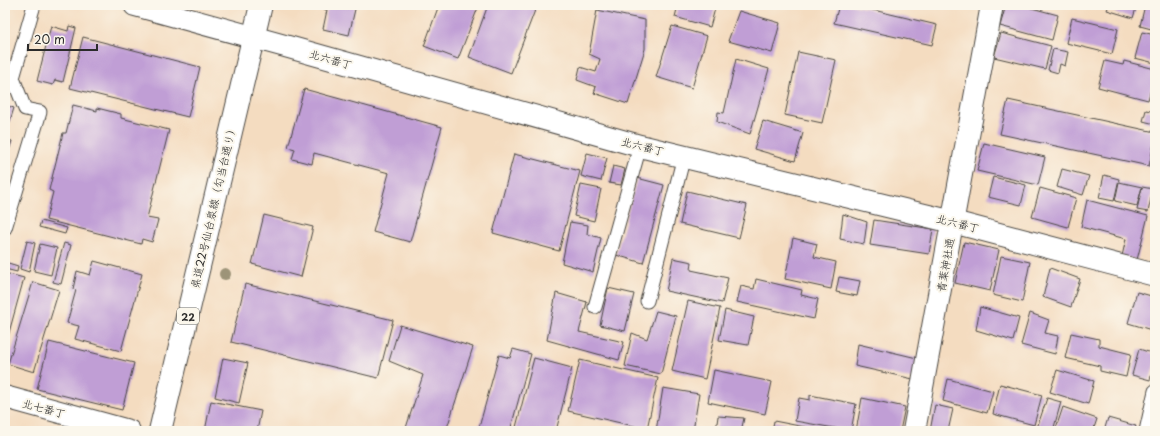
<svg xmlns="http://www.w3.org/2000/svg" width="1160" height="436" viewBox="0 0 1160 436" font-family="'Playpen Sans','Klee One',sans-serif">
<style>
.building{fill:#c09ed5}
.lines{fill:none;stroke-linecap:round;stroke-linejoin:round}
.lane-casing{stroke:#494641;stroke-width:15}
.street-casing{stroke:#494641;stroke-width:24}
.secondary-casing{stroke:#494641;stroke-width:24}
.primary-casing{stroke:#494641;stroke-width:24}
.lane{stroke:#fff;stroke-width:13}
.street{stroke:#fff;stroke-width:22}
.secondary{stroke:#fff;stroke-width:22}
.primary{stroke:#fff;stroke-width:22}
.tree{fill:#9d9478}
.labels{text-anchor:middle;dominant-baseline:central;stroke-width:4;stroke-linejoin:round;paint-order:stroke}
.shield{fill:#fbf7ec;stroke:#696865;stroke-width:1}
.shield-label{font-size:10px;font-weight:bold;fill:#2b2b2b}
.street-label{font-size:11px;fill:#2b2b2b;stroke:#fbf7ec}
</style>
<rect width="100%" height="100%" fill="#fbf7ec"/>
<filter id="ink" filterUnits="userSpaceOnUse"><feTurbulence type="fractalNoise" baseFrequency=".025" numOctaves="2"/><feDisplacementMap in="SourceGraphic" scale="8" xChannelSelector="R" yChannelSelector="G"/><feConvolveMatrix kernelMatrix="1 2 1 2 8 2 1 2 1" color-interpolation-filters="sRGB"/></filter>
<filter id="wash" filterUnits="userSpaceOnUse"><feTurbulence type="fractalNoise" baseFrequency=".012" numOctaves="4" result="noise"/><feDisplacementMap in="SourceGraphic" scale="16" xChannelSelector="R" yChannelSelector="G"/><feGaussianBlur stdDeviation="0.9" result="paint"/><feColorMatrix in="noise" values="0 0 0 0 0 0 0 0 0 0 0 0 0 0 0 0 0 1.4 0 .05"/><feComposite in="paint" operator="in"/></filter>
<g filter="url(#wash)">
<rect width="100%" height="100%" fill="#f4dcc0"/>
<g id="blocks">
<g class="building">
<path d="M312 5H356L349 35 323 29 327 10 312 7Z"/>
<path d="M439 5H479L458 59 424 46Z"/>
<path d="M488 5H537L511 73 469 57Z"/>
<path d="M678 5H716L710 27 675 17Z"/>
<path d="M839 5H852L937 25 932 45 834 23Z"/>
<path d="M1006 5H1020L1058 15 1052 40 1000 26Z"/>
<path d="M1109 5H1137L1133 18 1107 10Z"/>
<path d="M1145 5H1155V30L1140 26Z"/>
<path d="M597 10 645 20V49L628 104 594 93 596 87 577 80 580 67 596 72 600 59 589 54Z"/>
<path d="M739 11 780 23 772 53 728 41Z"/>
<path d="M1072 18 1118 29 1112 54 1066 43Z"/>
<path d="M51 26 68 31 69 26 76 28 63 82 55 80 53 85 37 81Z"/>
<path d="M672 26 707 36 692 88 656 77Z"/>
<path d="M1142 32 1155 35V63L1135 58Z"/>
<path d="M1001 33 1051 46 1045 69 994 57Z"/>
<path d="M83 37 200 67 188 117 70 88Z"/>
<path d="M1053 49 1068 52 1065 66 1060 64 1058 73 1048 70Z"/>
<path d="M798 52 836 60 822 123 785 115Z"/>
<path d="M736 59 769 69 750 134 717 122 718 112 724 113Z"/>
<path d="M1105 61 1123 65 1124 61 1155 69V74L1148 100 1098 87Z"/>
<path d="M304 89 442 127 410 242 373 232 389 173 314 153 312 164 292 159 295 149 288 147Z"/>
<path d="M1008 100 1155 132V138L1149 166 1000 134Z"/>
<path d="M5 105 14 108 5 137Z"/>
<path d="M73 105 97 111V108L121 114V118L169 130 147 218 158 220 152 242 142 239 141 244 46 220 53 192 49 190 63 133H66Z"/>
<path d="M1146 110 1155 112V124L1143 121Z"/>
<path d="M763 121 803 133 795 161 754 149Z"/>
<path d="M5 139 12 141 5 163Z"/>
<path d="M984 143 1045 157 1038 185 977 171Z"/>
<path d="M587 153 607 158 601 181 581 176Z"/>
<path d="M514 154 580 171 559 251 493 233Z"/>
<path d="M613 166 625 169 621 185 609 183Z"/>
<path d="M1062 169 1089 176 1083 195 1057 187Z"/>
<path d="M1104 175 1119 179 1114 201 1099 198Z"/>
<path d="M993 177 1026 185 1021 205 988 197Z"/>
<path d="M637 178 664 185 643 263 616 255Z"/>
<path d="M1119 182 1142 187 1137 206 1115 201Z"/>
<path d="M581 185 601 189 594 221 574 216Z"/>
<path d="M1142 187 1153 189 1148 212 1137 210Z"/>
<path d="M1040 188 1076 198 1068 227 1032 217Z"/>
<path d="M687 191 747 205 739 238 680 224Z"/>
<path d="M1087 200 1148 216 1137 260 1122 256 1126 239 1081 227Z"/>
<path d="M843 214 867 222 864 244 840 239Z"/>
<path d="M264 215 313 227 301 277 252 264Z"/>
<path d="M874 220 933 229 929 254 870 245Z"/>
<path d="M41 221 67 228 65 234 39 227Z"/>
<path d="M570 222 588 225 587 234 601 238 593 272 562 263Z"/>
<path d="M793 238 817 244 814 257 836 262 831 289 785 279Z"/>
<path d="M27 241 35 243 29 272 20 269Z"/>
<path d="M964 242 999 250 990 291 955 283Z"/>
<path d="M64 243 71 245 61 284 53 282Z"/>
<path d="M40 244 57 248 51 275 34 271Z"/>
<path d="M1001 256 1030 262 1022 302 993 295Z"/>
<path d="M673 258 692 262 691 270 728 278 722 303 666 291Z"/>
<path d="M94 261 142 274 121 351 75 339 79 326 67 323 76 290 73 289 77 271 90 275Z"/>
<path d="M5 262 18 266 17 272 5 269Z"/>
<path d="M1050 268 1080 279 1071 307 1043 297Z"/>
<path d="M5 273 24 278 5 347Z"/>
<path d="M839 277 860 281 857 296 836 292Z"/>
<path d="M756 279 802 290 801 295 818 299 814 319 737 302 741 286 754 289Z"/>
<path d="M33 282 59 290 34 372 8 364Z"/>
<path d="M245 284 393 320 378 378 231 342Z"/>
<path d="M608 288 634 294 625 331 600 325Z"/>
<path d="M1137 292 1155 297V331L1128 323Z"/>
<path d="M556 293 587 302 579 332 624 342 619 360 547 340Z"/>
<path d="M688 301 720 308 705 379 672 371Z"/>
<path d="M980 307 1019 318 1013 341 976 330Z"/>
<path d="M725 310 754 317 748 345 719 340Z"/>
<path d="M656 311 676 316 661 374 625 366 632 333 647 339Z"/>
<path d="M1030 313 1049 320 1045 333 1058 336 1055 354 1021 345Z"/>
<path d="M400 325 473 347 446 431H405L423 375 389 361Z"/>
<path d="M1071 333 1099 339V346L1131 354 1126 377 1100 371V366L1065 358Z"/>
<path d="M49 342 134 363 122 410 37 389Z"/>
<path d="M858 344 917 358 913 379 855 366Z"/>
<path d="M513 349 531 354 510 431H478L499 355 510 358Z"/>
<path d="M1139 349 1155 354V362L1150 380 1132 375Z"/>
<path d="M223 358 248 363 239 403 215 397Z"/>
<path d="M534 358 572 368 556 431H515Z"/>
<path d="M580 360 658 378 647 429 568 411Z"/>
<path d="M714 370 772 382 765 414 708 402Z"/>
<path d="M1057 370 1094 381 1088 404 1050 392Z"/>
<path d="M948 379 993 391 987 413 943 401Z"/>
<path d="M1000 384 1042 395 1034 425 993 414Z"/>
<path d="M663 388 699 394 693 431H656Z"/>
<path d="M810 395 856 404 851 431 795 421 799 398 810 400Z"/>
<path d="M862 398 905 407 900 431H856Z"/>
<path d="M1047 398 1061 402 1053 431H1047L1037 428Z"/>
<path d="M211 401 261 411 257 431H205Z"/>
<path d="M935 405 953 409 948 431H930Z"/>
<path d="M1063 407 1097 419 1093 431H1055Z"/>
<path d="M718 416 744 418 742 427 755 431H716Z"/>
<path d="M1108 418 1136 426 1134 431H1104Z"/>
<path d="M774 421 820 430V431H772Z"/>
</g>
</g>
</g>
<g filter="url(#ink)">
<use href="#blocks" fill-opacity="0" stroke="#494641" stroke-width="1"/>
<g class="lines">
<defs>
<g id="lane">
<path d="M5 228 40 112 25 109 13 78 34 5"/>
<path d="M647 301 684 156"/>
<path d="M595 307 640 146"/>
<path d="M1146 431 1155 391"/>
</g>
<path id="street" d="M5 397 129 431"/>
<g id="secondary">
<path d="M135 5 285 46 640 146 953 222 1155 275"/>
<path d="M914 431 992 5"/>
</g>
<path id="primary" d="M160 431 261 5"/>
</defs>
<use href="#lane" class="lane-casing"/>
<use href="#street" class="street-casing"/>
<use href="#secondary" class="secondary-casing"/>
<use href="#primary" class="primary-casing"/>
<use href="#lane" class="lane"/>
<use href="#street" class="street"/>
<use href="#secondary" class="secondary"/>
<use href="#primary" class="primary"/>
</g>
<circle class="tree" cx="225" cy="274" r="6"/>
</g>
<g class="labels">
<rect class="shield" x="177" y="308" width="22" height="16" rx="3"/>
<g class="shield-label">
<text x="188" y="316">22</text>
</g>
<g class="street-label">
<text transform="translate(331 59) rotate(16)">北六番丁</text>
<text transform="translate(643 146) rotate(14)">北六番丁</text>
<text transform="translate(213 206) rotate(-77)">県道22号仙台泉線（勾当台通り）</text>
<text transform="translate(958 223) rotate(14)">北六番丁</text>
<text transform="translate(945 265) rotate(-80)">青葉神社通</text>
<text transform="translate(44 408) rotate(15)">北七番丁</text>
</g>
</g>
<rect width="1160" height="436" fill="none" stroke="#fbf7ec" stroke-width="20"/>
<path d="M28 44v6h69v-6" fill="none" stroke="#2b2b2b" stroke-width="2"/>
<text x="34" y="44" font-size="12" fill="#2b2b2b" stroke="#fbf7ec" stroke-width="3" paint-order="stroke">20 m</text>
</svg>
